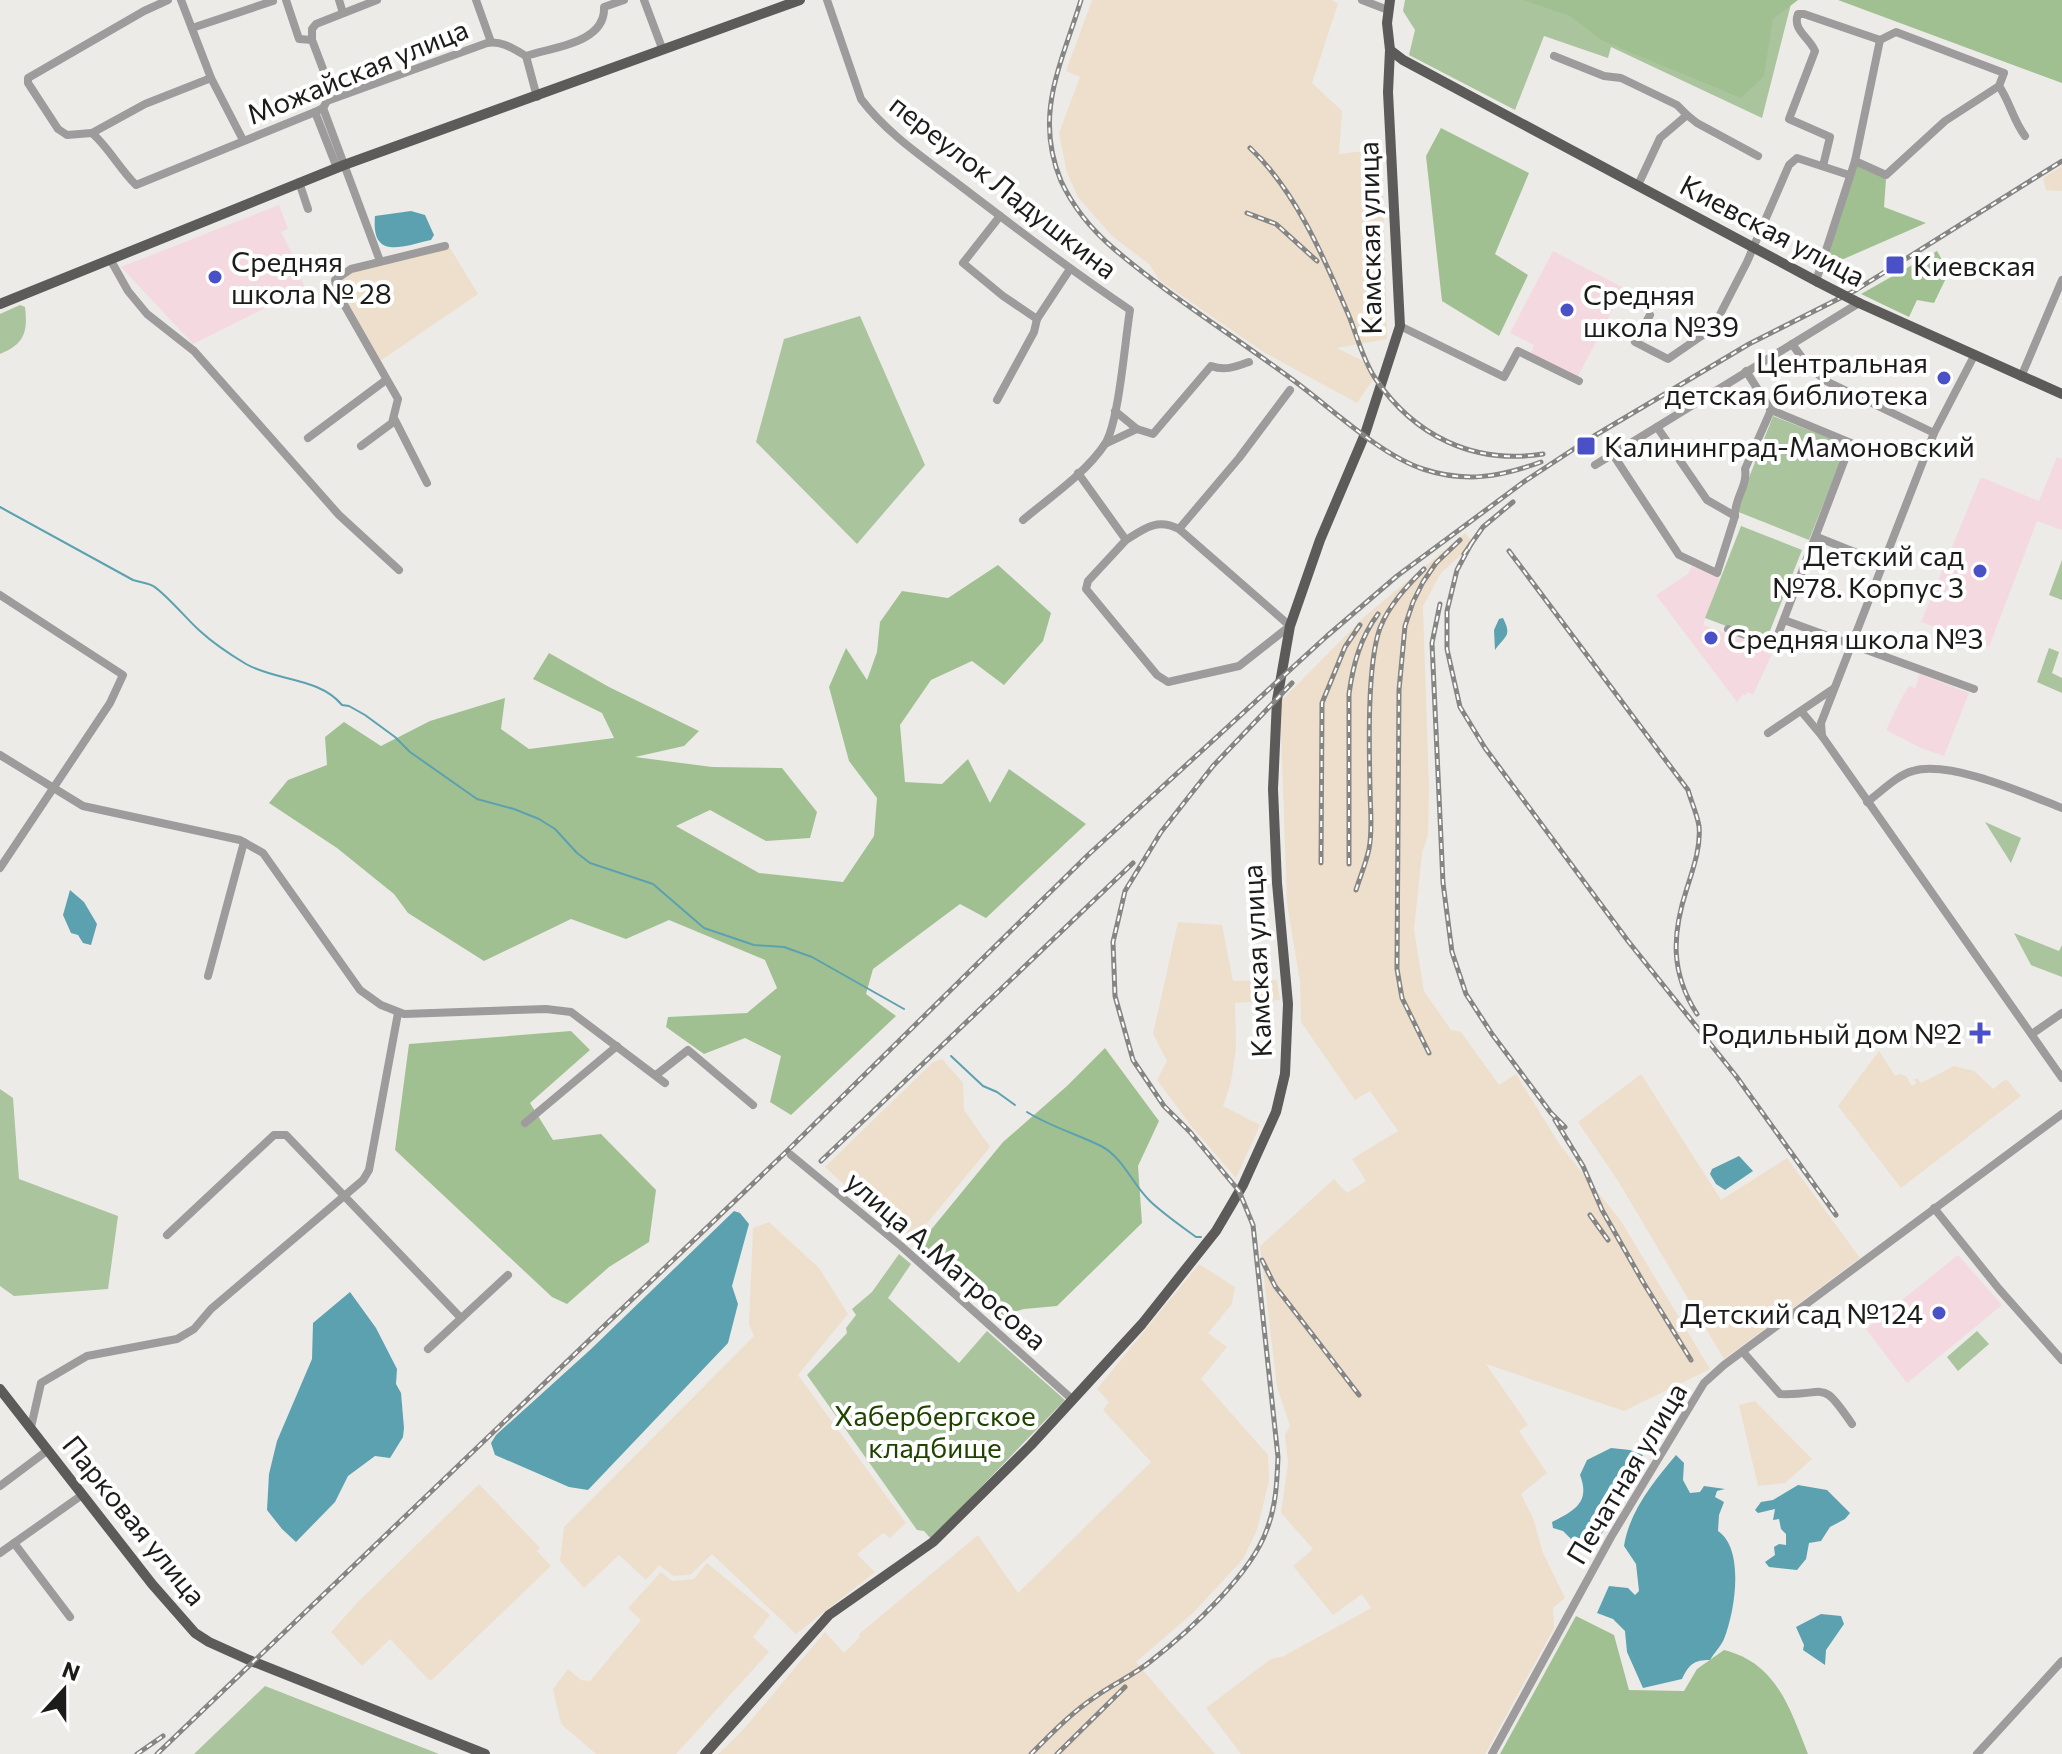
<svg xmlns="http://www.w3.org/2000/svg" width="2062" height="1754" viewBox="0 0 2062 1754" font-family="Commissioner,sans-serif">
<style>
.industrial{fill:#eedfcc}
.education{fill:#f4dae0}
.green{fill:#aac49d}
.forest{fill:#a1c092}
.water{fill:#5ca1af}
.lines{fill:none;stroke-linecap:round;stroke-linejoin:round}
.stream{stroke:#5ca1af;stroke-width:2}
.minor{stroke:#9d9b9b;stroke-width:8}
.major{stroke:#5d5a5a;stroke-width:10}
.rail-casing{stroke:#858583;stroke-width:5}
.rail{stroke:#fff;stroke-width:2;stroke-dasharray:6;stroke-linecap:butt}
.major-bridge{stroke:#5d5a5a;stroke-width:10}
.poi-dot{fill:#4a50c5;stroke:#fff;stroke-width:3}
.labels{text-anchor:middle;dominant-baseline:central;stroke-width:8;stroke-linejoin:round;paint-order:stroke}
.street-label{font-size:28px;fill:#1c1c1b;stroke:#fff}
.poi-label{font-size:28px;fill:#1c1c1b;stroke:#fff;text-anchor:start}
.park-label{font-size:28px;fill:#1f4400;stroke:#fff}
</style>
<rect width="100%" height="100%" fill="#ecebe8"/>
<g class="industrial">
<path d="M1092 0H1332L1338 4 1312 83 1342 111 1339 154 1382 149 1387 339 1337 348 1363 361 1374 378 1357 403 1262 351 1159 280 1150 265 1111 235 1078 197 1067 173 1059 133 1080 77 1066 71Z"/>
<path d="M2062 166V191L2046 190 2043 178Z"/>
<path d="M450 248 478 294 380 361 337 282 356 271Z"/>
<path d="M1465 533 1474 543 1441 573 1423 606 1429 788 1428 835 1422 853 1414 930 1424 991 1451 1030 1461 1032 1499 1085 1516 1074 1560 1145 1621 1221 1710 1369 1624 1411 1486 1364 1528 1425 1519 1431 1547 1473 1521 1494 1533 1518 1543 1553 1565 1598 1553 1608 1554 1628 1485 1754H1241L1206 1708 1271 1659 1284 1656 1371 1608 1362 1594 1333 1615 1293 1566 1313 1549 1281 1513 1288 1463 1285 1435 1290 1426 1277 1387 1260 1246 1334 1179 1347 1193 1366 1181 1352 1159 1398 1131 1370 1091 1355 1100 1301 1022 1300 982 1287 903 1280 702 1364 617Z"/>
<path d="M1178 922 1222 925 1233 981 1277 980 1280 1000 1235 1003 1236 1049 1231 1082 1223 1106 1260 1125 1236 1178 1192 1127 1157 1080 1167 1061 1153 1034Z"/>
<path d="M1879 1051 1895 1076 1899 1074 1906 1076 1912 1086 1917 1083 1914 1080 1917 1078 1921 1083 1954 1066 1974 1071 1993 1089 2006 1079 2021 1096 1901 1188 1838 1106Z"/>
<path d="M942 1059 963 1083 964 1110 990 1147 909 1245 825 1167 933 1062Z"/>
<path d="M1641 1074 1721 1200 1787 1158 1860 1258 1724 1359 1618 1181 1578 1122Z"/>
<path d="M769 1222 819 1268 848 1314 798 1375 906 1523 890 1538 883 1533 857 1554 875 1572 796 1634 712 1554 690 1575 674 1576 659 1565 646 1580 619 1555 584 1588 560 1561 564 1527 754 1336 749 1324 753 1228Z"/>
<path d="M1199 1264 1235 1287 1232 1304 1208 1333 1227 1347 1201 1379 1268 1455 1269 1481 1257 1530 1243 1559 1193 1613 1136 1662 1215 1754H718L742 1731 825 1632 844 1653 860 1637 859 1634 978 1535 1018 1593 1151 1462 1103 1410 1109 1402 1097 1389Z"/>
<path d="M1755 1401 1812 1459 1785 1483 1758 1486 1739 1405Z"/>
<path d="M479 1484 540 1548 537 1551 551 1566 432 1680 428 1679 390 1639 362 1666 331 1632 357 1603Z"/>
<path d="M707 1563 770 1615 753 1637 769 1652 676 1754H596L561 1724 553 1689 568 1669 581 1680 590 1681 641 1620 628 1608 661 1572 672 1581 694 1579Z"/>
</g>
<g class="education">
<path d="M279 205 288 229 281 232 295 259 304 286 301 290 193 344 121 267Z"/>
<path d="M1553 251 1624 288 1577 378 1531 353 1534 345 1510 333Z"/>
<path d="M2057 457 2062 459V530L2037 521 1989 647 1921 622 1980 479 1983 478 2039 501Z"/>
<path d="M1692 566 1720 578 1703 625 1765 647 1764 651 1772 654 1753 695 1748 692 1746 695 1743 694 1737 702 1656 595 1688 574Z"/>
<path d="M1920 674 1969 693 1944 756 1921 748 1886 730 1901 699 1909 686 1915 688Z"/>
<path d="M1958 1255 2002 1305 1907 1383 1866 1329Z"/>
</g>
<g class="green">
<path d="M1405 0H1792L1762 118 1611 47 1608 58 1544 36 1515 110 1409 55 1415 30 1403 11Z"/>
<path d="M20 305 25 307C28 333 24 344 0 354V314Z"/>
<path d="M860 316 925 465 857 544 756 442 784 339Z"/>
<path d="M1773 416 1847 445 1809 540 1736 511Z"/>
<path d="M1741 526 1802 550 1766 641 1705 618Z"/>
<path d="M2062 560V600L2049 595Z"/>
<path d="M2049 648 2059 652 2052 673 2062 678V693L2037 682Z"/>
<path d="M1985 822 2021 838 2011 863Z"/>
<path d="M2014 933 2059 951 2062 945V977L2031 965Z"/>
<path d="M0 1089 13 1098 19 1179 118 1216 108 1289 14 1296 0 1286Z"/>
<path d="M899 1254 911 1264 888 1298 959 1363 987 1331 1065 1400 931 1539 924 1531 917 1530 807 1375 847 1333 846 1328 856 1315 852 1309 872 1292Z"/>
<path d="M1977 1331 1989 1344 1958 1371 1947 1357Z"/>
<path d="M265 1686 439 1754H194Z"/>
</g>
<g class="forest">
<path d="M1523 0H1798L1773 19 1764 76 1741 98 1603 41 1570 16Z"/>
<path d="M1838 0H2062V83Z"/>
<path d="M1441 128 1529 173 1495 254 1528 275 1499 336 1442 301 1426 156Z"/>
<path d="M1857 166 1886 179 1884 207 1926 223 1823 268Z"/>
<path d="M1937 251 1949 272 1934 303 1917 300 1909 317 1861 294Z"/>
<path d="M998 565 1051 613 1043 641 1004 685 972 661 931 680 900 725 905 782 942 784 968 759 990 803 1009 769 1086 824 986 918 960 904 873 969 866 994 896 1016 791 1115 770 1102 781 1056 745 1038 704 1054 666 1027 668 1017 747 1013 777 988 765 960 669 920 626 939 571 919 484 961 408 913 394 894 337 848 269 803 288 780 327 765 325 737 344 722 381 746 430 721 505 698 501 729 529 749 614 738 602 713 533 679 549 653 609 687 699 731 684 746 635 757 712 767 782 768 817 812 810 838 766 841 710 810 676 826 759 873 843 882 874 836 877 798 849 761 829 687 846 648 867 680 877 652 880 622 902 591 948 598Z"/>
<path d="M571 1031 590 1050 530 1103 553 1140 601 1134 656 1190 649 1242 609 1267 567 1304 552 1297 395 1150 409 1044Z"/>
<path d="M1105 1048 1159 1121 1138 1166 1142 1223 1057 1306 1024 1309 997 1317 916 1248 1003 1142 1067 1086Z"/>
<path d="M1576 1616 1614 1635 1629 1690 1684 1691 1697 1669 1724 1650C1777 1663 1790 1709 1808 1754H1500Z"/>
</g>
<g class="water">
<path d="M411 211 425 215 434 235 431 240C403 246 371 261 375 216Z"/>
<path d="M1503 618C1512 636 1506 635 1495 650L1494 630 1499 619Z"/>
<path d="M70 890 84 902 97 924 91 945 83 943 78 935 71 933 63 915Z"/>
<path d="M1739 1156 1753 1171 1725 1190 1716 1184 1710 1174 1712 1169Z"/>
<path d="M734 1211 740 1213 749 1224 732 1286 738 1304 728 1343 588 1490 569 1487 495 1455 491 1443 496 1435 590 1350Z"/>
<path d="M350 1292 376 1328 397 1369 396 1384 401 1393 404 1428 403 1437 390 1458 375 1456 348 1476 335 1502 296 1542 282 1529 267 1510 269 1474 277 1441 312 1359 313 1323Z"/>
<path d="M1611 1448 1630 1450 1643 1455 1636 1467 1627 1492 1607 1518V1525L1601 1535 1571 1539 1563 1531 1553 1528 1552 1522C1573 1511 1591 1503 1580 1475L1587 1460Z"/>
<path d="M1676 1455 1684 1463 1683 1480 1690 1493 1700 1492 1704 1486 1725 1489 1717 1491 1715 1497 1724 1502 1719 1515 1718 1531C1745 1549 1735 1612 1724 1639 1721 1646 1714 1653 1710 1660 1694 1660 1689 1664 1682 1679L1643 1688 1627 1652 1625 1631 1613 1619 1597 1613 1609 1586 1628 1588 1635 1595 1639 1591 1636 1564 1624 1546C1629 1512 1654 1481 1676 1455Z"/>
<path d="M1798 1485 1827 1490 1850 1513 1845 1519 1830 1527 1821 1541 1809 1543 1806 1559 1797 1570 1769 1567 1765 1562 1775 1555 1774 1547 1779 1544 1786 1545V1534L1781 1529 1779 1519 1773 1520 1775 1509 1758 1513 1755 1510 1761 1502 1773 1500Z"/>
<path d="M1821 1614 1841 1616 1844 1624 1826 1650 1825 1665 1803 1650 1804 1645 1796 1627Z"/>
</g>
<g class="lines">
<g class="stream">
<path d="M0 507 133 580C139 582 146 583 151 585 161 588 190 623 200 631 213 643 231 655 246 664 275 681 319 677 342 705L349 706 365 715 395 737 410 752 477 799 514 809 539 819 555 829 577 853 590 863 653 884 704 928 754 945 784 947 812 957 904 1009"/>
<path d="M951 1056 983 1086 997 1092 1015 1105"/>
<path d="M1027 1112C1051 1127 1077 1134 1101 1146 1124 1158 1133 1186 1151 1202 1165 1215 1181 1226 1196 1237H1201"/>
</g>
<g class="minor">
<path d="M168 0 144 11 28 78V83L58 129 67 135 92 133C109 148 119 168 136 185L315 112 323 108 327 101 487 43C501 40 514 49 526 56 553 47 606 43 604 7L624 0"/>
<path d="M181 0 211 78 243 140"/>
<path d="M286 0 299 39 312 40"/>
<path d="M339 0 343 13"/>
<path d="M476 0 491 42"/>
<path d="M644 0 662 48"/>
<path d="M827 0 861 99C888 135 927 160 962 187 1017 229 1072 271 1130 310 1125 340 1119 422 1105 444 1085 474 1050 497 1023 520"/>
<path d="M1362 0 1388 10"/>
<path d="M192 28 273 1"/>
<path d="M526 56 537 97"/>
<path d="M1554 56 1604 76 1621 78 1677 105 1687 115"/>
<path d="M1999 86C2010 102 2013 120 2025 136"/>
<path d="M334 98 312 40V29L316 24 377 0"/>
<path d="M323 108 380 261"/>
<path d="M315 112 337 168"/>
<path d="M92 133 145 104 211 78"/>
<path d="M1855 161 1886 175 1945 121 1999 86 2004 73 1896 32 1880 40"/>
<path d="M1823 166 1830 137 1789 119 1815 51C1809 37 1792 30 1798 14H1804L1880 40"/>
<path d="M299 182 308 209"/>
<path d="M1638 185 1660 138 1687 115 1697 123 1758 156"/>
<path d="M1000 216 963 263 1003 296 1037 319"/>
<path d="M110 259 128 291 147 314 194 351 339 515 399 570"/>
<path d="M1816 281 1855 161 1880 40"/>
<path d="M1650 315 1635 342 1668 359 1713 328 1747 262 1789 165 1797 158 1849 175"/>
<path d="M1400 326 1504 377 1518 351 1579 381"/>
<path d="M1792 344 1809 367 1828 382 1934 433"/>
<path d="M1746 371 1771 410"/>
<path d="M2021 377 2062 280"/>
<path d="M997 400 1034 332 1037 319 1070 269"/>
<path d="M1115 411 1137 429"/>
<path d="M395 420 427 483"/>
<path d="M1657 427 1707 500 1735 516"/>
<path d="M308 438 386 380"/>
<path d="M1105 444 1137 429 1153 434 1211 366C1225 371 1235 367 1249 362"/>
<path d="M361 446 392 423 398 399 337 292 335 280 351 269 445 246"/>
<path d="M1612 453 1679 555 1717 573 1735 516C1734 499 1748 486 1745 469L1771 410 1851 443 1774 645 1728 629"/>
<path d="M1595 465 1859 303"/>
<path d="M1078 473 1126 540C1145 528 1157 518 1179 529L1290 626 1239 666 1168 682 1157 675 1086 589 1088 581 1126 540"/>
<path d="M1179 529 1239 458 1290 390"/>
<path d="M1817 537 1882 563"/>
<path d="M0 595 123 675 110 703 0 868"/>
<path d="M1784 620 1974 689"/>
<path d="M1801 711 1822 736 2062 1078"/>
<path d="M1768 733 1833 689"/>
<path d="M1822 736 1821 723 1934 433 1974 356"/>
<path d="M0 755 83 806 240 840 263 853 360 990 381 1005 404 1014 546 1009 571 1012 665 1083"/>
<path d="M1867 802C1881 792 1897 775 1913 771 1950 760 2026 794 2062 808"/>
<path d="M208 976 244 842"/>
<path d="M2032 1034 2062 1013"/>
<path d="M656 1075 688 1050 753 1105"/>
<path d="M525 1123 617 1046"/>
<path d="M791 1155 901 1246 1073 1400"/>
<path d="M1934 1208 1999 1289 2062 1360"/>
<path d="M167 1235 274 1135H286L461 1318"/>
<path d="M428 1349 508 1275"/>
<path d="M1743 1352 1780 1394C1828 1396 1820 1377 1852 1424"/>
<path d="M31 1427 41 1383 87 1356 177 1339 194 1329 211 1309 363 1180 369 1170 398 1013"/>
<path d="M0 1486 48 1450"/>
<path d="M14 1543 70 1617"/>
<path d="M0 1553 82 1495"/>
<path d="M1492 1754 1611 1537 1704 1383 1724 1365 2062 1114"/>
<path d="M1977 1754 2062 1661"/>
</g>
<g class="major">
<path d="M1390 50 1403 60 1818 282"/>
<path d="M1859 303 2062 394"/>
<path d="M0 304 344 165 800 0"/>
<path d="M0 1389 152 1584 195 1633 209 1642 249 1660 485 1754"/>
<path d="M705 1754 829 1615 933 1542 1031 1445 1142 1324 1216 1231 1243 1185 1276 1112 1285 1074 1288 1004 1277 883 1273 789 1277 700 1290 626 1320 540 1365 434 1400 326 1388 92 1390 50 1387 23 1390 0"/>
</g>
<defs>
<g id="rail">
<path d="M1081 0C1062 63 1033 114 1061 181 1073 207 1091 229 1113 248 1169 296 1234 336 1293 380 1330 407 1380 455 1423 469 1465 483 1500 477 1541 462"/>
<path d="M1250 148C1296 191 1324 258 1349 316 1357 336 1363 360 1375 378 1414 436 1474 465 1543 454"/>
<path d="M1247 213 1276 224 1317 261"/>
<path d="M1471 544 1457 570 1447 611V649L1460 707 1485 748 1628 941 1736 1076 1836 1215"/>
<path d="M1509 551 1688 790C1691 801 1697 814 1699 826 1701 847 1693 869 1687 888 1672 934 1670 972 1697 1014"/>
<path d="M1464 554 1483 527 1513 502"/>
<path d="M1440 604 1432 643 1443 883 1452 952 1466 994 1492 1034 1551 1113 1565 1127"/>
<path d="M1321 863 1322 703 1345 647 1360 625"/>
<path d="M1349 864V694C1353 665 1360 638 1378 614"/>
<path d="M1356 890C1360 877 1366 863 1369 849 1373 829 1370 808 1370 788 1369 747 1367 664 1380 628 1389 605 1407 586 1424 569"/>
<path d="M1429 1053 1402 998 1397 969 1399 690 1405 626 1413 602 1423 582 1436 563 1460 540"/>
<path d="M1555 1120 1583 1166 1602 1210 1643 1282 1691 1360"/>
<path d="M821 1161 1133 863"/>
<path d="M1590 1215 1608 1240"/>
<path d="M1262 1260 1275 1286 1359 1395"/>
<path d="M137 1754 163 1736"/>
<path d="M157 1754 788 1150 1088 855 1327 636 1397 576 1525 481 1589 439 1749 344 1856 290 2062 161"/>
<path d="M1031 1754C1051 1734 1071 1713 1095 1697 1113 1684 1134 1675 1151 1661 1188 1632 1252 1574 1267 1529 1276 1506 1277 1482 1278 1457L1253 1225 1239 1191 1190 1132 1164 1106 1133 1060 1115 996 1113 942 1125 891 1161 832 1213 766 1292 683"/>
<path d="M1057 1754 1125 1687"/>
</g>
</defs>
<use href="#rail" class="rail-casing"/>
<use href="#rail" class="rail"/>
<path class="major-bridge" d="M1818 282 1859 303"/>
</g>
<g class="poi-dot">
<rect x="1885" y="255" width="20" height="20" rx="4"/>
<circle cx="215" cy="277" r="8"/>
<circle cx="1567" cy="310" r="8"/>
<circle cx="1944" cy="378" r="8"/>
<rect x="1576" y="436" width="20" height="20" rx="4"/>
<circle cx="1980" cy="571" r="8"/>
<circle cx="1711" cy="638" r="8"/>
<path d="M1976 1021h8v8h8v8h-8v8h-8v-8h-8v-8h8z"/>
<circle cx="1939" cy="1313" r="8"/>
</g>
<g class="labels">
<g class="street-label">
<text transform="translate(357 71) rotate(-22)">Можайская улица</text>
<text transform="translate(1004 186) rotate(38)">переулок Ладушкина</text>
<text transform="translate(1773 230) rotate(28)">Киевская улица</text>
<text transform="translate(1369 238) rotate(-91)">Камская улица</text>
<text transform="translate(1256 961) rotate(-93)">Камская улица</text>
<text transform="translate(947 1260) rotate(41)">улица А.Матросова</text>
<text transform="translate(1626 1473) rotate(-59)">Печатная улица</text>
<text transform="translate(135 1520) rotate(51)">Парковая улица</text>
</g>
<g class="poi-label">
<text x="231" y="261">Средняя<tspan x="231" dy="32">школа № 28</tspan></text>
<text x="1913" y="265">Киевская</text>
<text x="1583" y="294">Средняя<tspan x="1583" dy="32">школа №39</tspan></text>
<text x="1928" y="362" text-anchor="end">Центральная<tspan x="1928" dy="32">детская библиотека</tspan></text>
<text x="1604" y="446">Калининград-Мамоновский</text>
<text x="1964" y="555" text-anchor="end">Детский сад<tspan x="1964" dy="32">№78. Корпус 3</tspan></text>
<text x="1727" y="638">Средняя школа №3</text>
<text x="1962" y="1033" text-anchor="end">Родильный дом №2</text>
<text x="1923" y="1313" text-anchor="end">Детский сад №124</text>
</g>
<g class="park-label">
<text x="935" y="1415">Хабербергское<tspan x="935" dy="32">кладбище</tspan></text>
</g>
</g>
<g transform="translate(64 1690) rotate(21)" stroke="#ffffff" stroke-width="6" paint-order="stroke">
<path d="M0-6L14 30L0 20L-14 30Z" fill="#1c1c1b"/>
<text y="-12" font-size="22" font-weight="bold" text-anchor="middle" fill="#1c1c1b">N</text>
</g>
</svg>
